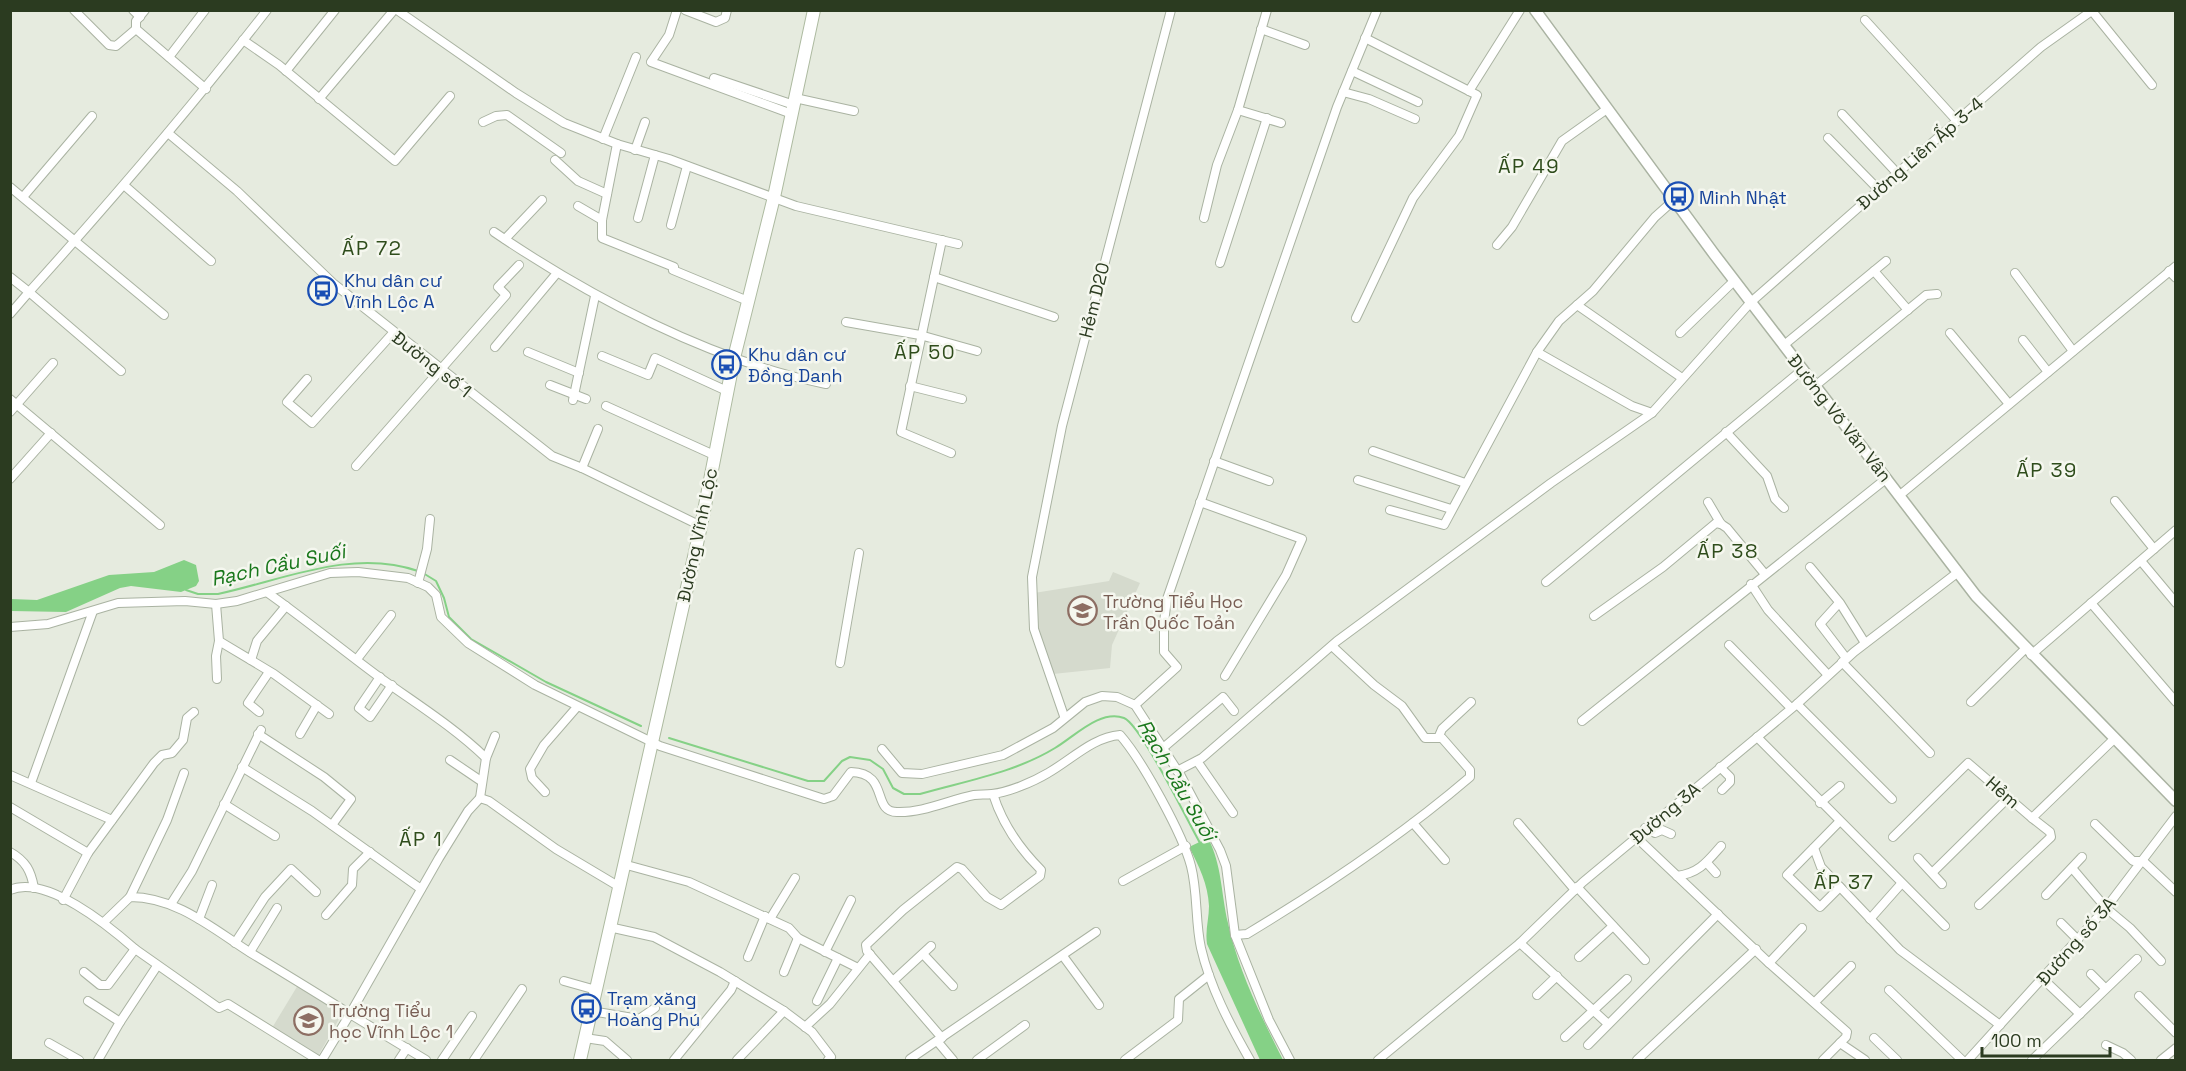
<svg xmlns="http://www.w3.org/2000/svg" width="2186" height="1071" viewBox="0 0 2186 1071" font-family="'Space Grotesk',sans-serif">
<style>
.built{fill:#d5dacd}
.water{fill:#85d186}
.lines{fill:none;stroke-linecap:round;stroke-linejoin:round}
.stream{stroke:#85d186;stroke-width:2}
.minor-casing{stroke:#aab3a2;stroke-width:10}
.tertiary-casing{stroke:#aab3a2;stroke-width:13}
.secondary-casing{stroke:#adbaa0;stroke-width:14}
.minor{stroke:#fff;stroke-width:8}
.tertiary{stroke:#fff;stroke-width:10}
.secondary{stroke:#fff;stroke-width:12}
.labels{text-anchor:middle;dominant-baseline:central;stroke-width:5;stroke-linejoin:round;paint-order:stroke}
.street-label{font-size:18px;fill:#2b3b20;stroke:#f5f7ef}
.transit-label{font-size:18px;fill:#164399;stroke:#f5f7ef;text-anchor:start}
.education-label{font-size:18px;fill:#785e54;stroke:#f5f7ef;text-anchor:start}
.neighbourhood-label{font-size:20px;letter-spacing:1.5px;fill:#2f4d1c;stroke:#f5f7ef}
.water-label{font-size:20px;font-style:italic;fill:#19771b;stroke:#f5f7ef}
</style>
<rect width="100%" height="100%" fill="#e6ebdf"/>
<g class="built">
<path d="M1113 572 1140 583 1112 645 1110 668 1053 674 1038 628 1034 593 1109 581Z"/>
<path d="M298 985 343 1012 318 1056 272 1028Z"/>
</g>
<g class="water">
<path d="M184 560 196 565 199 581 196 586 181 592 131 586 120 588 66 612 11 611V599L37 600 109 575 154 572Z"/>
<path d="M1208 838C1222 865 1221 893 1228 923 1238 970 1262 1018 1283 1060H1260L1207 944C1205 930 1209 919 1209 906 1208 884 1199 866 1189 847Z"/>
</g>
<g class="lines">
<g class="stream">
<path d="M423 573 436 581 444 598 449 617 471 639 546 682 641 726"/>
<path d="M186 590 198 594H218C283 580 352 548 418 571"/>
<path d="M669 738 808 781H824L842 761 850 757 870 760 883 769 893 788 904 794H920C965 781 1014 773 1055 748 1074 737 1100 709 1124 718 1141 725 1188 822 1200 843"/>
</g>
<defs>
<g id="minor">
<path d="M74 10 109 45 116 46 136 29"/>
<path d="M133 10 140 17"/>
<path d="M145 10 136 21V29L206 89"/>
<path d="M397 10 516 93 564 123 617 144 669 159 796 206 958 244"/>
<path d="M677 10 669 35 651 62 792 114"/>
<path d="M685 10 716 22 725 18 727 10"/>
<path d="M2092 11 2152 85"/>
<path d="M1865 20 1957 121"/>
<path d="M1261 29 1305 45"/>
<path d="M243 40 279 65 395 161 450 96"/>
<path d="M169 57 205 10"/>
<path d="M286 71 335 10"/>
<path d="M1352 71 1418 102"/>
<path d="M714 78 794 105"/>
<path d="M1469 91 1520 10"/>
<path d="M1343 92 1369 99 1415 119"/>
<path d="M795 98 854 111"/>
<path d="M319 99 394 10"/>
<path d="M1238 110 1281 123"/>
<path d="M1842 114 1897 173"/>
<path d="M483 122 496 116 507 115 561 153"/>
<path d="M168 133 237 191 334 284 552 456 582 468 701 526"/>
<path d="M1828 138 1878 189"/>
<path d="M603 139 636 57"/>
<path d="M617 144 602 220V238L674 267 673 270 748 301"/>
<path d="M635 150 645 122"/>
<path d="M555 160 578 181 607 194"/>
<path d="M125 186 211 261"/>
<path d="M10 187 164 315"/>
<path d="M23 197 92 116"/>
<path d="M578 206 602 220"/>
<path d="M638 218 655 155"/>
<path d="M1204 218 1217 165 1238 110 1267 10"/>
<path d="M671 225 687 166"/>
<path d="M494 232C590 297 711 361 826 384"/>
<path d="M505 239 542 200"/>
<path d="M942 240 901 432 951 453"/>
<path d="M1497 245 1512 227 1562 141 1607 109"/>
<path d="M1220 263 1267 118"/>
<path d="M1874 271 1908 310"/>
<path d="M2169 271 2176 278"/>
<path d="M2015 273 2073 351"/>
<path d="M10 277 29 292C111 201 191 108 267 10"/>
<path d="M934 277 1054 317"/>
<path d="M1577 305 1682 378"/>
<path d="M10 314 29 292 121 371"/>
<path d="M1356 318 1413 198 1459 136 1477 95 1365 38"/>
<path d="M846 322 920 335 977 351"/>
<path d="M1680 333 1734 281"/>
<path d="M1950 333 2009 404"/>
<path d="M2023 340 2048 372"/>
<path d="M1784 345 1886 261"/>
<path d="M495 347 557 273"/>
<path d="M528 352 579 373"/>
<path d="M1537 352 1632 406 1652 413"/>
<path d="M602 356 648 375 655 358 727 391"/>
<path d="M307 379 287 402 312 423 393 333"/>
<path d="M550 385 586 399"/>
<path d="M910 386 962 399"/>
<path d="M1815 386 1926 295 1937 294"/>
<path d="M10 399 160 525"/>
<path d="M573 400 595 296"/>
<path d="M606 406 714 455"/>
<path d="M10 412 53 363"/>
<path d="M1726 432 1767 476 1775 499 1784 508"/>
<path d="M1373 451 1465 483"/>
<path d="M1214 461 1269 481"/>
<path d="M356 466 506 295 498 287 519 265"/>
<path d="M582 468 598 429"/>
<path d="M10 479 51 433"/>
<path d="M1358 480 1451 509"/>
<path d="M1900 495 2176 266"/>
<path d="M2115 501 2154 549"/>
<path d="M1200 502 1302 539 1286 575 1225 676"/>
<path d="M1708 502 1721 524 1727 528 1764 573"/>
<path d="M1390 510 1444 525 1537 352 1559 321 1593 291 1655 217 1674 200"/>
<path d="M2141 561 2176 603"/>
<path d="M1810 567 1840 603 1865 643"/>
<path d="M1546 582 1802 370"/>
<path d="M418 583 427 549 430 519"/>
<path d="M1751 584 1768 610 1828 675"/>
<path d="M268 593C306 620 341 649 379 677 415 703 454 727 486 758"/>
<path d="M1839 603 1820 624 1846 658"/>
<path d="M2091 603 2176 702"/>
<path d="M216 604 219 641 274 674 329 714"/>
<path d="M1594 616 1663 567 1716 523 1721 524"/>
<path d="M10 627 48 624 118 603 185 601 216 604 237 601 330 573 358 572 408 578 428 587 436 595 441 617 468 643 535 685 660 746 824 799 833 796 851 772C890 773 871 812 897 812 923 813 949 800 974 795 980 794 986 795 992 794 1009 792 1033 782 1048 773 1071 760 1093 737 1120 735 1142 760 1183 835 1191 866 1198 893 1195 921 1201 948 1210 987 1230 1025 1250 1060"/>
<path d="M1729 645 1791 708"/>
<path d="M2031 655 2176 530"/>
<path d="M357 659 391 615"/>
<path d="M251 660 257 641 286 606"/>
<path d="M1842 662 1930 753"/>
<path d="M840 663 859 553"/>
<path d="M380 677 359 708 370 717 392 685"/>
<path d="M217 679 216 656 219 641"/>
<path d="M1971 702 2025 649"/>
<path d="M1797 704 1892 799"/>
<path d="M1135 705 1177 667 1164 652V622L1167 599 1337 107 1377 10"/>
<path d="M259 712 248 703 269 672"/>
<path d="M1064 716 1034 629 1032 577 1062 426 1171 10"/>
<path d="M1582 721 1887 478"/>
<path d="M258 734 324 777 351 799 332 825"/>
<path d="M300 734 317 705"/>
<path d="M1439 736 1442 729 1471 702"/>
<path d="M1757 737 1945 926"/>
<path d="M1163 748 1223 697 1234 711"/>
<path d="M882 749 902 773 922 774 1003 755 1053 728 1085 702 1102 696 1117 697 1135 705 1181 776 1220 850 1226 866 1235 935 1269 1020 1290 1060"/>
<path d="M450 760 481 781"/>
<path d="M1197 761 1233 813"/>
<path d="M242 767 312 811 421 889"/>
<path d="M1720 767 1730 777V782L1722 790"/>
<path d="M1177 771 1202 758 1337 641 1551 483 1652 413 1751 302 2041 47 2093 10"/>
<path d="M10 775 112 820"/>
<path d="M31 783 93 611"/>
<path d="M545 792 532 778 530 769 544 745 577 707"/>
<path d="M480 798 486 758 495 736"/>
<path d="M1820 803 1840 786"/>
<path d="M224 804 275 836"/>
<path d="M10 807 88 853"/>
<path d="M1839 822 1787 875 1820 907 1840 887"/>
<path d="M1413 823 1445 860"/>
<path d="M1518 823 1575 890"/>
<path d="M2095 824 2133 861H2143L2176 892"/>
<path d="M1645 828 1655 833 1662 830 1671 834"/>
<path d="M1636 837 1769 963 1847 1032 1846 1037 1823 1060"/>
<path d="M1893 837 1968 763 2032 818 2114 739"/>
<path d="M1814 848 1821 867 1900 950 2000 1025"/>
<path d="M10 852C26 861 31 871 34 888"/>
<path d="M1918 858 1942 884"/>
<path d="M1707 863 1716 873"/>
<path d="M623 864 689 882 789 928 798 938 858 968"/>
<path d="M2072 868 2106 908 2130 928 2161 961"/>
<path d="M1933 872 2008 798"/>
<path d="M1677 876C1699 873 1707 862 1721 846"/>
<path d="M1123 881 1186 846"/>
<path d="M1577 887 1645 960"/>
<path d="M10 890C46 874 110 927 135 949"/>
<path d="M2046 895 2082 857"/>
<path d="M130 897 167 820 184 773"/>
<path d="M63 900 88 853 154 763 162 755 172 753 183 740 187 718 194 712"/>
<path d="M171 904 192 871 261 730"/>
<path d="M1979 905 2051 837 2050 832 2032 818"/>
<path d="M326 915 352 885 353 869 370 852"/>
<path d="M199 919 212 885"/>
<path d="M770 919 795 878"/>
<path d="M1870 919 1901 884"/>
<path d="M104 922 130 897C177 897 213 929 251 953 284 973 317 993 350 1014L439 858 468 811 480 798 489 801 556 849 618 886"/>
<path d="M2061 923 2078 940"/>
<path d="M609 927 654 937 720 972 784 1011 812 1032 831 1057 828 1060"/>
<path d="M1235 935 1247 934C1325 887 1401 836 1470 777V770L1442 738H1425L1402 706 1374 685 1332 646"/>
<path d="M235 943 265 897 291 869 316 892"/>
<path d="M1520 943 1607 1023"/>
<path d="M250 952 277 908"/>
<path d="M825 952 851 900"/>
<path d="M923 954 953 986"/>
<path d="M1063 956 1099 1005"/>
<path d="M748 957 765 916"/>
<path d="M1579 957 1613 926"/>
<path d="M1769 963 1802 928"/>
<path d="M84 972 100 985H108L135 949 219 1008 228 1004 318 1060"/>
<path d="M784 972 798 938"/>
<path d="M2091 974 2105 988"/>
<path d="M2043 979 2080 1014"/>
<path d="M564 981 596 990"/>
<path d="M893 981 931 946"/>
<path d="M1889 990 1962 1060"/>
<path d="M1537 995 1557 976"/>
<path d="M2139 996 2176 1033"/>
<path d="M88 1001 120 1022"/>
<path d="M817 1001 838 958"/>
<path d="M1815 1002 1851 966"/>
<path d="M591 1011 639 1019 655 1008"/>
<path d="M805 1027 830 1004 870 954"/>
<path d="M1565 1037 1627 979"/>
<path d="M585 1038 605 1041 627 1060"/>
<path d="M942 1038 867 951 866 945 903 910 957 867 962 869 987 897 1001 905 1040 876 1041 870C1020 849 1002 823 993 794"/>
<path d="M1874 1038 1897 1060"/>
<path d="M937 1041 953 1060"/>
<path d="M49 1043 79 1060"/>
<path d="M1840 1043 1865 1060"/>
<path d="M1588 1045 1718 914"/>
<path d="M2106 1045 2123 1053 2131 1060"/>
<path d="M910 1059 1096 932"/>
<path d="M98 1060 120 1022 157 966"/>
<path d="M322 1060 350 1014 426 1060"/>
<path d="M399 1060 407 1048"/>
<path d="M442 1060 472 1016"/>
<path d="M474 1060 522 989"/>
<path d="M674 1060 731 990 735 981"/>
<path d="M737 1060 784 1011"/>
<path d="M977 1060 1025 1025"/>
<path d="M1125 1060 1178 1020 1179 999 1209 975"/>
<path d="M1378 1060 1520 943 1583 882 1797 704 1854 652 1957 573"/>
<path d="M1637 1060 1756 949"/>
<path d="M1968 1060 2106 908 2176 816"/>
<path d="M2032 1060 2137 959"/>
<path d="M2161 1060 2176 1048"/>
</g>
<path id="tertiary" d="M1535 10 1714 254 1976 596 2176 801"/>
<path id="secondary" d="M580 1060 701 526 734 358 774 197 814 10"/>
</defs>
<use href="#minor" class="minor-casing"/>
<use href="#tertiary" class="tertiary-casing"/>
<use href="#secondary" class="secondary-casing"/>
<use href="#minor" class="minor"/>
<use href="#tertiary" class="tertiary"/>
<use href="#secondary" class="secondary"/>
</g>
<defs>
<symbol id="bus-ring" viewBox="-11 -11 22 22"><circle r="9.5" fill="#f5f7ef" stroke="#1a4fb4" stroke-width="1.5"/><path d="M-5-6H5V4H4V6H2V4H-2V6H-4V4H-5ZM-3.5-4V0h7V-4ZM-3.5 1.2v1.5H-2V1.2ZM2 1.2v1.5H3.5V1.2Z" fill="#1a4fb4"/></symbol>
<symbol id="school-ring" viewBox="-11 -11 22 22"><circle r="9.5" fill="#f5f7ef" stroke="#8d6e63" stroke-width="1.5"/><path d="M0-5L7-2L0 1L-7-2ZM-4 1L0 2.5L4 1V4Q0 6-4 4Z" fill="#8d6e63"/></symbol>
</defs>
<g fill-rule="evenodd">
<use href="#bus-ring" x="1662" y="180" width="33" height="33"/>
<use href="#bus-ring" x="306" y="274" width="33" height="33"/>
<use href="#bus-ring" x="710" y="348" width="33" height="33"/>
<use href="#school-ring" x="1066" y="594" width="33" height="33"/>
<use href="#bus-ring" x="570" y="992" width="33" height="33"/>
<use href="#school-ring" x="292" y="1004" width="33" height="33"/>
</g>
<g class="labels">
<g class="street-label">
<text transform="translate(1920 153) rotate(-41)">Đường Liên Ấp 3-4</text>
<text transform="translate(1094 300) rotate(-76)">Hẻm D20</text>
<text transform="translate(432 364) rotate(38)">Đường số 1</text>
<text transform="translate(1840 418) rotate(52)">Đường Võ Văn Vân</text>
<text transform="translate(697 535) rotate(-78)">Đường Vĩnh Lộc</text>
<text transform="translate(2003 792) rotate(41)">Hẻm</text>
<text transform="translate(1665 813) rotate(-40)">Đường 3A</text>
<text transform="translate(2076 941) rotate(-49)">Đường số 3A</text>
</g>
<g class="transit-label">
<text x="1699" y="197">Minh Nhật</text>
<text x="344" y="280">Khu dân cư<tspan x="344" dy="21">Vĩnh Lộc A</tspan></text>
<text x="748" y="354">Khu dân cư<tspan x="748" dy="21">Đồng Danh</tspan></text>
<text x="607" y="998">Trạm xăng<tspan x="607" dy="21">Hoàng Phú</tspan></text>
</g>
<g class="education-label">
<text x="1103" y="601">Trường Tiểu Học<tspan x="1103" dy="21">Trần Quốc Toản</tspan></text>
<text x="329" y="1010">Trường Tiểu<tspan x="329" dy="21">học Vĩnh Lộc 1</tspan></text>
</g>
<g class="neighbourhood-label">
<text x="1529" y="166">ẤP 49</text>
<text x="372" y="248">ẤP 72</text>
<text x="925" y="352">ẤP 50</text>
<text x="2047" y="470">ẤP 39</text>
<text x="1728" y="551">ẤP 38</text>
<text x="421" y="839">ẤP 1</text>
<text x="1844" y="882">ẤP 37</text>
</g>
<g class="water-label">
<text transform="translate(278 565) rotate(-12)">Rạch Cầu Suối</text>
<text transform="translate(1177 780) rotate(60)">Rạch Cầu Suối</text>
</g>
</g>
<rect width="2186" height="1071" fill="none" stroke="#2b3b20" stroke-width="24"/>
<path d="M1982 1047v9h128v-9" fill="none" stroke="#2b3b20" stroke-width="3"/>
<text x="1991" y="1047" font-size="18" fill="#2b3b20" stroke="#f5f7ef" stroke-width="4.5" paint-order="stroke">100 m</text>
</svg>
